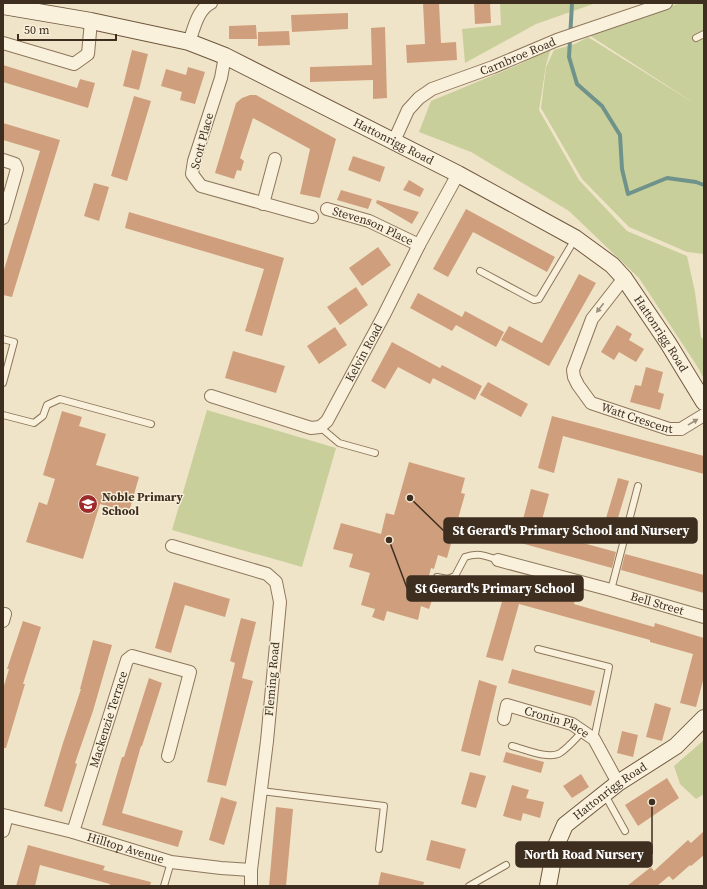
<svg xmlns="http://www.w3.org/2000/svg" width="707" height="889" viewBox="0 0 707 889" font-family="'Source Serif 4',serif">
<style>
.green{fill:#c9cf9b}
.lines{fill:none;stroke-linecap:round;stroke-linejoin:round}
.stream{stroke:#6f938a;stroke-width:4}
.building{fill:#cf9f7d}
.lane-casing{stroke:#8d765c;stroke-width:8}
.street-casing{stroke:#8d765c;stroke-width:14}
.secondary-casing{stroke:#6f573f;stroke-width:18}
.lane{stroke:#faf1dc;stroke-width:6}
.street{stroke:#faf1dc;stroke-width:12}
.secondary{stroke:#faf1dc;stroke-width:16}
.oneway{fill:#9c907e}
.labels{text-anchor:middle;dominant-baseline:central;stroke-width:3;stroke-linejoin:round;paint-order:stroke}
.street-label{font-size:12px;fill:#3d2e20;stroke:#f7eed8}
.poi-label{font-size:12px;font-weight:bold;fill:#3d2e20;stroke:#f7eed8;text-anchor:start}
.leader{fill:none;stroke:#3d2e20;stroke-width:1.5}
.callout-dot{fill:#3d2e20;stroke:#f7eed8;stroke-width:1.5}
.callout{fill:#3d2e20;stroke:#3d2e20;stroke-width:1.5}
.callout-label{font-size:13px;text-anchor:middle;font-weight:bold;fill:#fff}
</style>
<rect width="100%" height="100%" fill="#f0e4c8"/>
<g class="green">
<path d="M500 3H596L536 24 465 63 462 29 501 25Z"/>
<path d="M680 3H704V254L687 252 629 227 582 179 541 108 546 67 554 50 575 44 588 37 697 105 589 35Z"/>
<path d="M551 48 546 65 539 110 579 180 627 231 687 256 695 292 701 337 704 340V379L697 366 639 278 569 211 471 152 419 132 431 101 520 64Z"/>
<path d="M207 410 336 448 302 567 172 530Z"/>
<path d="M704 740V794L696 799 680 784 674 766Z"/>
</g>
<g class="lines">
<path class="stream" d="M572 3 569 57 577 84 602 106 620 135 622 169 628 194 667 178 696 182 704 185"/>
</g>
<g class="building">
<path d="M423 3H439L441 43 456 42 457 60 407 63 406 45 425 44Z"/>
<path d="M474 3H490L491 23 475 24Z"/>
<path d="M348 13V29L292 32 291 15Z"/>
<path d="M256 25 257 39H229V26Z"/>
<path d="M385 27 387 98 373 99V80L310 82V67L372 65 371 28Z"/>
<path d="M289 31 290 45 258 46V32Z"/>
<path d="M132 50 148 54 139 90 123 86Z"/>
<path d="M3 65 77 88 80 79 95 83 88 108 3 82Z"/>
<path d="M188 67 205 72 195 104 180 100 182 92 161 86 166 69 186 75Z"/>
<path d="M250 95H256L336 139 320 198 300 194 310 149 253 118 240 158 244 161 241 171 237 170 234 179 215 173 236 103 242 98Z"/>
<path d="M134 96 151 101 127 181 111 176Z"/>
<path d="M3 123 60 140 12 297 3 295V273L40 151 3 140Z"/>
<path d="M353 156 385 167 380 182 348 170Z"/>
<path d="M409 180 424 189 420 197 403 190Z"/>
<path d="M94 183 109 187 99 221 84 216Z"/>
<path d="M341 190 372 199 368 209 337 200Z"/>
<path d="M377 200 419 212 412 224 376 203Z"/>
<path d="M466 209 555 257 547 272 473 232 448 277 433 269Z"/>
<path d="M129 212 284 258 262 336 245 331 264 269 125 228Z"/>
<path d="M378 247 391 265 362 286 349 268Z"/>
<path d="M579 274 596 283 549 366 501 340 509 326 542 343Z"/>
<path d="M356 287 368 305 340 325 327 307Z"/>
<path d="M418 293 462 317 465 311 504 332 496 347 456 325 452 331 410 308Z"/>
<path d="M617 325 632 334 629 340 644 349 636 362 619 352 614 360 601 352Z"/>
<path d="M335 327 347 345 319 364 307 346Z"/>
<path d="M392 342 440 368 442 365 482 386 475 400 433 378 430 384 398 367 385 389 371 381Z"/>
<path d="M233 351 285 366 276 393 225 378Z"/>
<path d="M646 367 663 372 658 392 664 394 660 410 630 402 635 385 641 386Z"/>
<path d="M488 382 528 404 521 417 480 395Z"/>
<path d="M62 411 82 417 79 426 106 434 96 465 139 477 129 512 100 504 83 559 26 542 39 502 47 505 55 479 43 475Z"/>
<path d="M552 416 704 456V474L563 436 554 473 538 468Z"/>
<path d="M409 462 465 478 461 493 465 494 447 558 438 555 434 569 431 568 424 594 433 597 429 609 421 606 418 620 387 611 384 621 372 617 375 609 361 605 370 573 349 567 353 554 333 549 341 523 381 534 386 513 394 515Z"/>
<path d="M618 478 629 481 615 528 604 525Z"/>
<path d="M531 489 549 494 539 531 616 552 612 568 517 542Z"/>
<path d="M625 554 704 575V593L621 570Z"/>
<path d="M508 581 575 600 574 604 654 627 655 623 704 638V677L696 707 680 703 693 654 650 642V640L519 604 503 661 486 657Z"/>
<path d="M174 582 230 599 225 617 185 605 171 653 155 648Z"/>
<path d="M241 618 256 622 242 678 253 681 226 786 207 782 235 663 230 661Z"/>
<path d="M23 621 41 627 23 684H25L6 748H3V689L9 669H7Z"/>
<path d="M93 640 112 645 93 711 75 763 77 764 62 812 44 806 63 743 81 689H80Z"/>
<path d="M512 669 595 691 591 706 508 683Z"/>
<path d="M149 678 162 683 142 746H141L122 813 183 831 178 847 102 825 122 757H124Z"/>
<path d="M479 680 497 686 480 756 461 751Z"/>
<path d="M655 703 671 708 662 741 646 737Z"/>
<path d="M622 731 638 735 633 757 617 753Z"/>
<path d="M506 752 544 762 541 773 503 762Z"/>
<path d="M470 772 486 776 476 808 461 804Z"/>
<path d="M581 774 589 787 572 798 563 786Z"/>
<path d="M667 778 679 798 638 826 625 805Z"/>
<path d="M512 785 529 790 526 798 544 802 540 818 523 813 521 821 503 816Z"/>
<path d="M221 797 237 802 224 845 209 840Z"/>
<path d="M276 807 293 809 286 886H269Z"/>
<path d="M704 831V855L691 866 690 865 673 880 669 876 657 886H627L651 867 654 871 688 840 691 843Z"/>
<path d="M431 840 466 849 460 869 426 860Z"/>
<path d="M28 845 105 866 103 870 151 882 150 886H109L110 884 40 865 35 886H16Z"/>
<path d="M381 872 424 882 423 886H378Z"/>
</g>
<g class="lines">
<defs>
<g id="lane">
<path d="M696 38 704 34"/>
<path d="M480 271 534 300 539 299 575 239"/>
<path d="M3 339 14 342 3 383"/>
<path d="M3 415 34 423 43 416 47 405 60 399 151 424"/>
<path d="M320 427 339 443 375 453"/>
<path d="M437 577 448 579 455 576 465 557C478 552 486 556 498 560"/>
<path d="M611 590 638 486"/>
<path d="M538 649 609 667 594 739"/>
<path d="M512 746C524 749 549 760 560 753 569 747 576 738 583 731"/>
<path d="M261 791 384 806 379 849"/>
<path d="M605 795 625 831"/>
<path d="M164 886 171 862"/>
<path d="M469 886 506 865"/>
</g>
<g id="street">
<path d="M189 42C194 29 197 10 211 3"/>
<path d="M3 43 74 64 88 54 91 21"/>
<path d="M225 56 221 78 194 161 192 174 201 186 312 217"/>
<path id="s1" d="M394 141 408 110 419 98 432 89 493 67 557 40 666 3"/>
<path d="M3 160 15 164 17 169 3 218"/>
<path d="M263 204 275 159"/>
<path id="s2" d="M327 209 369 221 419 245"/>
<path id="s3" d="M624 278 592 319 573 370 574 377 578 385 591 403 669 429H681L704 415"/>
<path id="s4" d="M211 396 311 428 320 427 327 421 384 315 419 245 458 174"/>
<path d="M172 546 267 574 276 582 280 602 267 741 251 870V886"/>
<path id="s5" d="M498 560 611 590 704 617"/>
<path d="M3 621 5 614"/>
<path id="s6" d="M504 719 507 705 572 724 594 739 618 783"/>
<path id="s7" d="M3 815 73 832 171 862 221 868 251 870"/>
<path d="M3 831 7 816"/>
<path id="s8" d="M73 832 127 660 132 656 190 672 168 756"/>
</g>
<g id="secondary">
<path id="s9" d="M3 6 91 21 189 42 225 56 458 174 575 238 612 265 624 278 668 343 704 402"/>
<path id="s10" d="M548 886 555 848 565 825 618 783 676 746 704 718"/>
</g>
</defs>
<use href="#lane" class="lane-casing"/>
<use href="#street" class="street-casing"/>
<use href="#secondary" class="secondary-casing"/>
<use href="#lane" class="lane"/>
<use href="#street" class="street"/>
<use href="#secondary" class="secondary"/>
</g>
<defs><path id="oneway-solid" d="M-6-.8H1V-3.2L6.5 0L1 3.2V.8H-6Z"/></defs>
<g class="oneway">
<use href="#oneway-solid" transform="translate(600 308) rotate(128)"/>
<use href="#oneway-solid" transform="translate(693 422) rotate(-31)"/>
</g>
<defs>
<symbol id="school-disc" viewBox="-11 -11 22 22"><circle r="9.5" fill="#9e2a2b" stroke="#f7eed8"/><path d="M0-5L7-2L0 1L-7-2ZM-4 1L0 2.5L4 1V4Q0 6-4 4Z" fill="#fff"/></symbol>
</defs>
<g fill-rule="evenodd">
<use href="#school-disc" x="77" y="493" width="22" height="22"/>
</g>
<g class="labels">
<g class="street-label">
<text stroke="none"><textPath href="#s1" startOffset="158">Carnbroe Road</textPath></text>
<text transform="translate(202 141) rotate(-75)">Scott Place</text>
<text stroke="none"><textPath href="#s9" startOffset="417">Hattonrigg Road</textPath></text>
<text stroke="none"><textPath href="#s2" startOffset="49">Stevenson Place</textPath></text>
<text stroke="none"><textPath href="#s9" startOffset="753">Hattonrigg Road</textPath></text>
<text stroke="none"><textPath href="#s4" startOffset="201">Kelvin Road</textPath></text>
<text stroke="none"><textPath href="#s3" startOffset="193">Watt Crescent</textPath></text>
<text stroke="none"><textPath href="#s5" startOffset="165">Bell Street</textPath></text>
<text transform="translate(272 679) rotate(-85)">Fleming Road</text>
<text stroke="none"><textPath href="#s8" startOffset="118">Mackenzie Terrace</textPath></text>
<text stroke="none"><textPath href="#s6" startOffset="67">Cronin Place</textPath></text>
<text stroke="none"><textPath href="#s10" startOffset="120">Hattonrigg Road</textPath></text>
<text stroke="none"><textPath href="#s7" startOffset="127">Hilltop Avenue</textPath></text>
</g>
<g class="poi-label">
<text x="102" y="497">Noble Primary<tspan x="102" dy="14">School</tspan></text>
</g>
</g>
<path class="leader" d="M410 498L444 531M389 540L407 588M652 802L652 854"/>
<g class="callout-dot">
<circle cx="410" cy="498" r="4"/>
<circle cx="389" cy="540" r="4"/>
<circle cx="652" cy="802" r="4"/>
</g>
<g class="callout">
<rect x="444" y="518" width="253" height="25" rx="4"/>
<rect x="407" y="576" width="176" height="25" rx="4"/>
<rect x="516" y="842" width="136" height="25" rx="4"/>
</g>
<g class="callout-label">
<text x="571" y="535">St Gerard's Primary School and Nursery</text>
<text x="495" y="593">St Gerard's Primary School</text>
<text x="584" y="859">North Road Nursery</text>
</g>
<rect width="707" height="889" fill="none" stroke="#3d2e20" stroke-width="8"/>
<path d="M18 34v6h98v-6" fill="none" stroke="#3d2e20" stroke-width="2"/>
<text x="24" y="34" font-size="12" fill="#3d2e20" stroke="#f7eed8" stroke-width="3" paint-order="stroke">50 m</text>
</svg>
